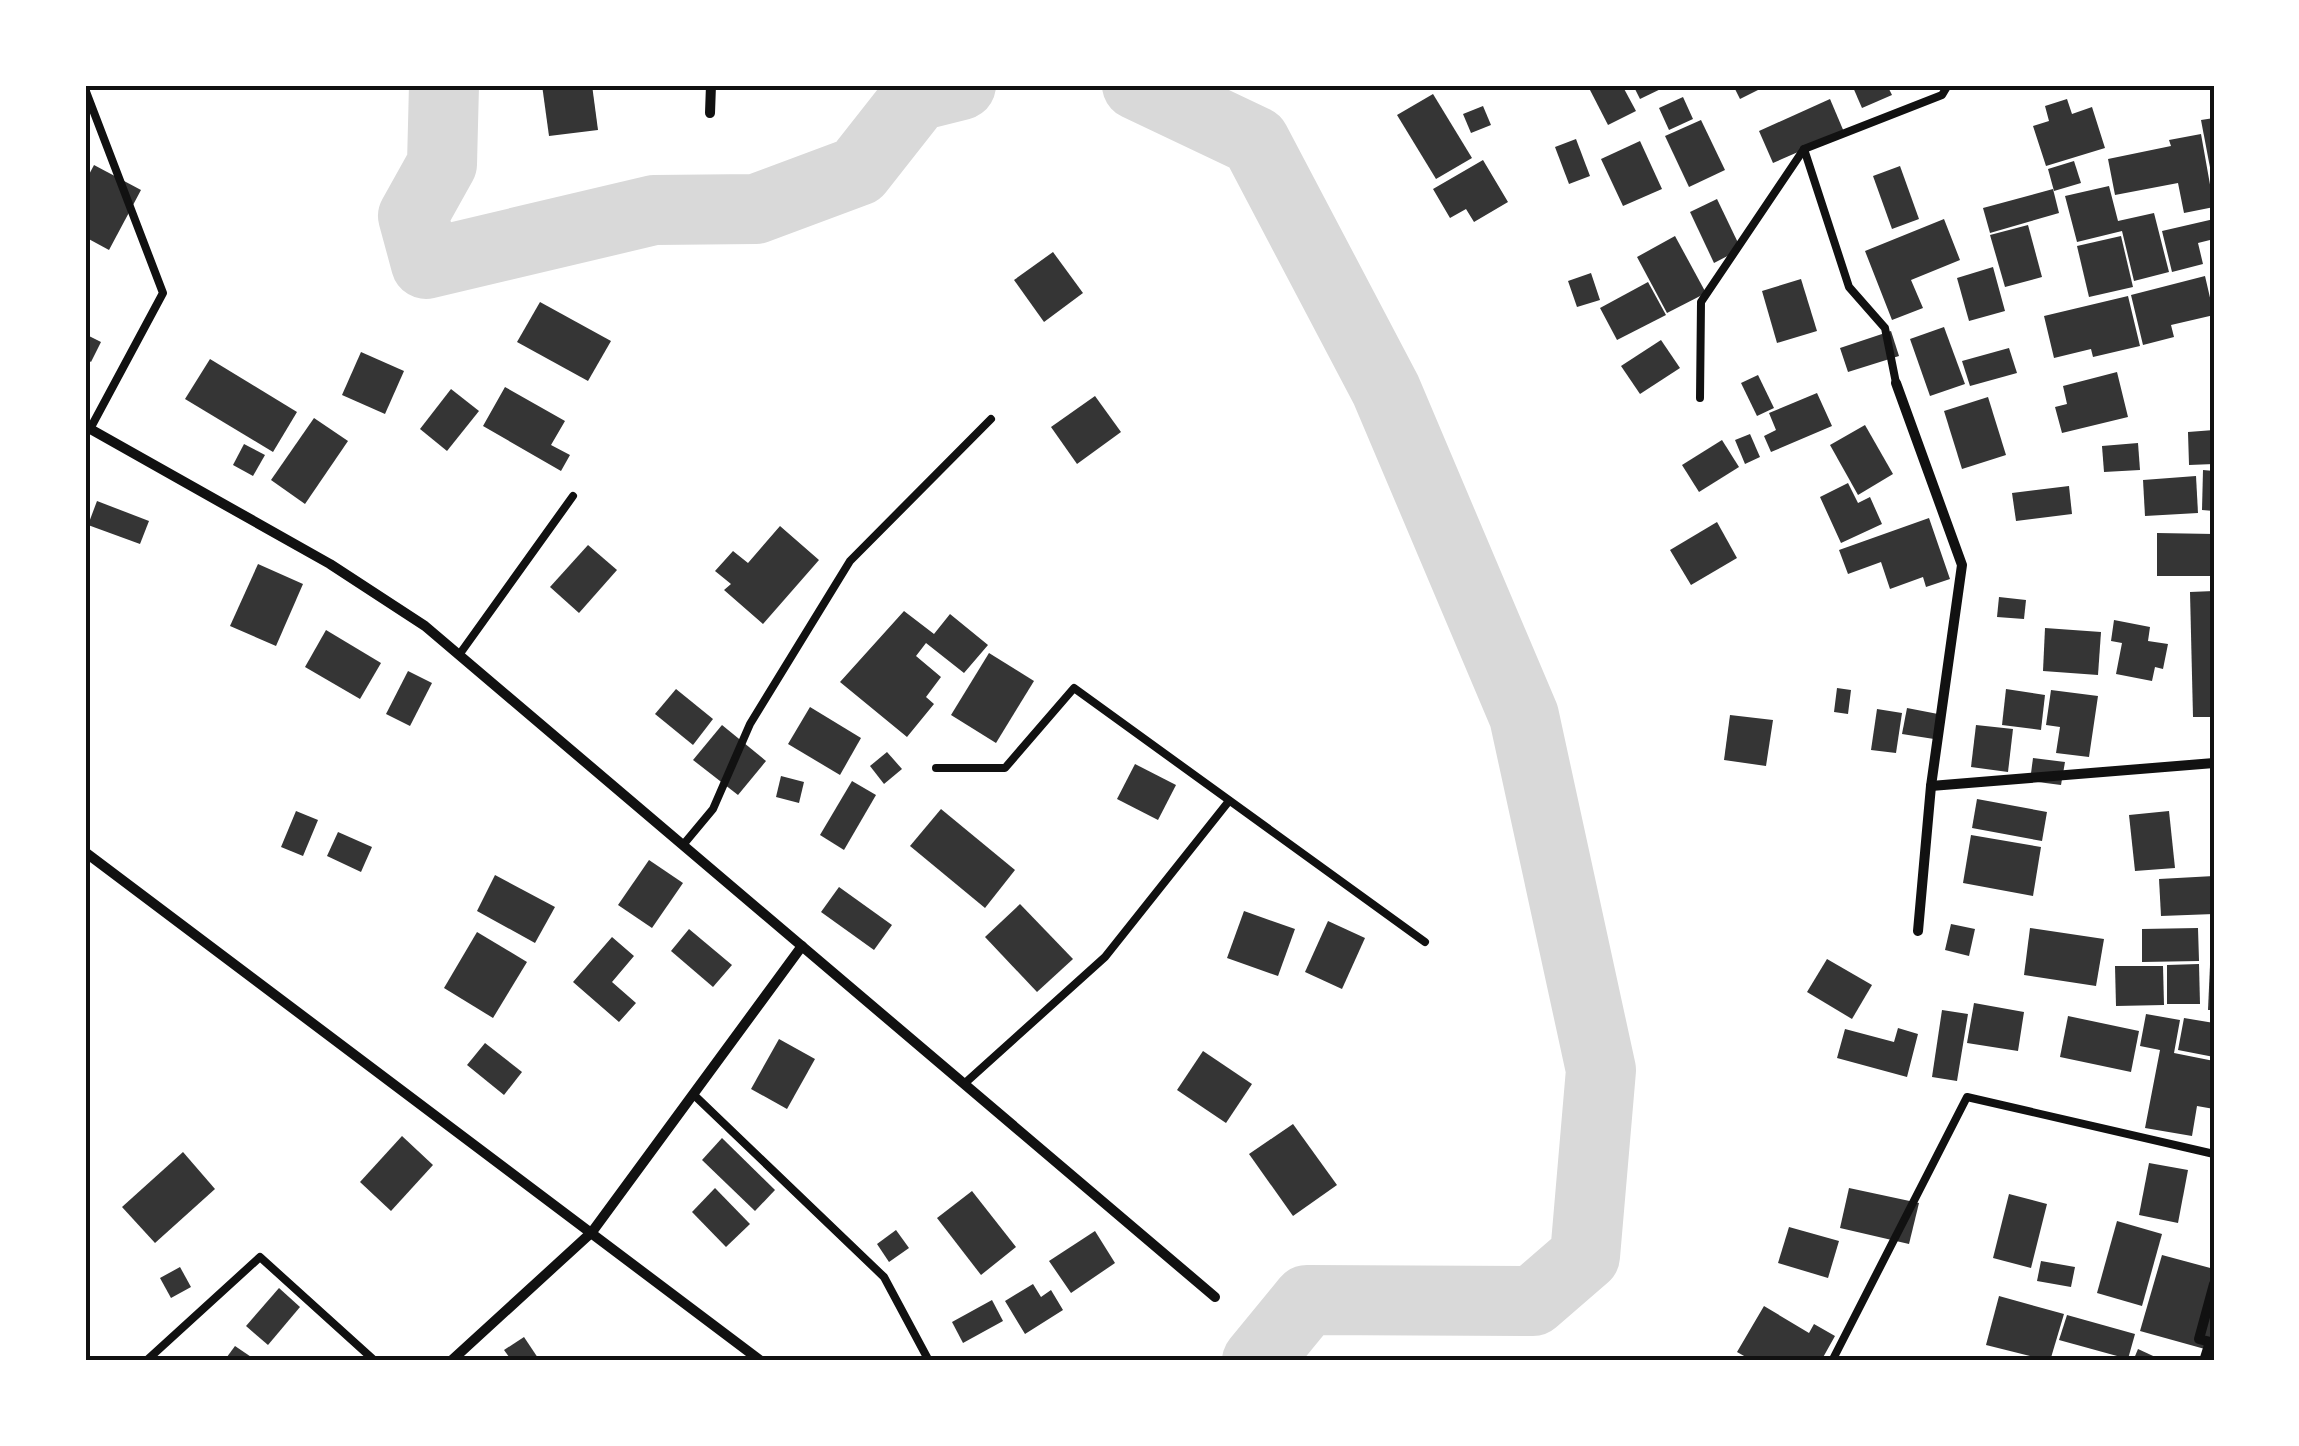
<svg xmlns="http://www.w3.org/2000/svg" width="2299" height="1446" viewBox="0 0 2299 1446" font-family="'Titillium Web',sans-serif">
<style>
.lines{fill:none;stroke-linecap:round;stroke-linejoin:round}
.river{stroke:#d9d9d9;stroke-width:70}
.building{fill:#353535}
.service{stroke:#111;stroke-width:8}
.minor{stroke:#111;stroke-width:10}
.neatline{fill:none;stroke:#111;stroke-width:4}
</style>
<rect width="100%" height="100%" fill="#fff"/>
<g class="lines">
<g class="river">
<path d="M444 85 442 164 413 216 426 264 654 210 756 209 858 171 917 96 961 85"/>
<path d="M1137 85 1255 141 1386 390 1524 716 1601 1070 1585 1256 1533 1301 1307 1300 1257 1361"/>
</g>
</g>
<g class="building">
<path d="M542 85H592L598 130 549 136Z"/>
<path d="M1600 85H1622L1636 111 1608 125 1590 90Z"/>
<path d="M1633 85H1669L1640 99Z"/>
<path d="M1733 85H1768L1740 99Z"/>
<path d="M1852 85H1887L1892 95 1862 108Z"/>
<path d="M1433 94 1472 158 1436 179 1397 115Z"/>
<path d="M1683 97 1693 119 1669 130 1659 108Z"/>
<path d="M1830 99 1844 132 1773 163 1759 131Z"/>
<path d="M2067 99 2072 114 2092 107 2105 148 2046 166 2033 126 2049 121 2045 106Z"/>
<path d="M1483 106 1491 125 1471 133 1463 114Z"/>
<path d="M2214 118V178H2212L2201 120Z"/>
<path d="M1701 120 1725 170 1689 187 1665 136Z"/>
<path d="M2201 134 2214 207 2184 213 2178 183 2115 195 2108 159 2171 146 2169 140Z"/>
<path d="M1576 139 1590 176 1569 184 1555 147Z"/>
<path d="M1640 141 1662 189 1623 206 1601 159Z"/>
<path d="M1483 160 1508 202 1474 222 1466 209 1450 218 1433 189Z"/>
<path d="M2074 161 2081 183 2054 191 2048 169Z"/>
<path d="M94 165 141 190 109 250 85 237V182Z"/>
<path d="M1900 166 1919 219 1892 229 1873 176Z"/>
<path d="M2109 186 2118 221 2154 213 2169 272 2134 281 2122 231 2077 242 2065 196Z"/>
<path d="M2053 189 2059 213 1990 233 1983 208Z"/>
<path d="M1717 199 1741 249 1714 263 1690 212Z"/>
<path d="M1944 219 1960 260 1911 280 1923 308 1892 320 1865 251Z"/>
<path d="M2214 219V239L2198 243 2203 264 2172 272 2162 231Z"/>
<path d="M2028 225 2042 277 2005 287 1990 235Z"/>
<path d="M1675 236 1706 293 1667 313 1637 257Z"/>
<path d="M2121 236 2133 287 2089 297 2077 246Z"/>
<path d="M1053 252 1083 293 1044 322 1014 280Z"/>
<path d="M1993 267 2005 311 1969 321 1957 278Z"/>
<path d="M1591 273 1600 300 1577 307 1568 281Z"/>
<path d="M2205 276 2214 315 2171 325 2174 337 2143 345 2131 295Z"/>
<path d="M1801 279 1817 331 1777 343 1762 291Z"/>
<path d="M1648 282 1666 315 1617 340 1600 308Z"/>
<path d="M2128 296 2140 346 2093 357 2091 349 2054 358 2044 316Z"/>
<path d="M540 302 611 341 588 381 517 342Z"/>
<path d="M1944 327 1965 384 1930 396 1910 339Z"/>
<path d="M1891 331 1899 356 1848 372 1840 348Z"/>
<path d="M87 335 101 342 91 362 85 358Z"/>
<path d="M1661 340 1680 368 1640 394 1621 366Z"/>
<path d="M2009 348 2017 373 1970 386 1962 361Z"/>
<path d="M361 352 404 371 385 414 342 395Z"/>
<path d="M210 359 297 412 273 452 185 399Z"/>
<path d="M2117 372 2128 417 2062 433 2055 407 2067 404 2063 386Z"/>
<path d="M1758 375 1774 408 1757 416 1741 383Z"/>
<path d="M505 387 565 421 551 445 570 455 561 471 483 426Z"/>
<path d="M451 389 479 411 447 451 420 429Z"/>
<path d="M1817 393 1832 426 1771 452 1764 436 1776 430 1769 413Z"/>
<path d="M1095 396 1121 432 1077 464 1051 427Z"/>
<path d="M1988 397 2006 455 1962 469 1944 411Z"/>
<path d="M314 418 348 441 305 504 271 480Z"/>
<path d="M1865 425 1893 474 1858 495 1830 445Z"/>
<path d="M2214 430V464L2189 465 2188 432Z"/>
<path d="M1750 434 1760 457 1745 464 1735 440Z"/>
<path d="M1722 440 1739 467 1699 492 1682 465Z"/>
<path d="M2138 443 2140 470 2104 472 2102 446Z"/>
<path d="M244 444 265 455 253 476 233 465Z"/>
<path d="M2203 470 2214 471V511L2202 510Z"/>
<path d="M2196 476 2198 513 2145 516 2143 480Z"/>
<path d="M1848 483 1858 503 1870 497 1882 524 1841 543 1820 497Z"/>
<path d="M2069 486 2072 514 2016 521 2012 493Z"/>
<path d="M97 501 149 521 140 544 88 525Z"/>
<path d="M1929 518 1950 579 1926 587 1923 577 1890 589 1881 562 1848 574 1839 550Z"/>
<path d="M1717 522 1737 558 1691 585 1670 550Z"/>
<path d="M780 526 819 560 763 624 724 590 731 584 715 571 733 551 748 563Z"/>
<path d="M2157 533 2214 534V576H2157Z"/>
<path d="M588 545 617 570 579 613 550 587Z"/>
<path d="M258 564 303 584 276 646 230 626Z"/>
<path d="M2214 591V717H2193L2190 592Z"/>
<path d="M1999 597 2026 600 2024 619 1997 617Z"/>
<path d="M904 611 934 634 950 614 988 645 964 673 926 643 916 656 941 677 926 697 934 704 907 737 840 682Z"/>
<path d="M2114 620 2150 627 2148 641 2168 644 2163 669 2155 667 2152 681 2116 674 2122 643 2111 641Z"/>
<path d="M2045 628 2101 632 2098 675 2043 671Z"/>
<path d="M326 630 381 663 360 699 305 667Z"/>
<path d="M989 653 1034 681 996 743 951 715Z"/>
<path d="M408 671 432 683 410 726 386 714Z"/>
<path d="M1837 688 1851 690 1848 714 1834 712Z"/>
<path d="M676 689 713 719 693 745 655 714Z"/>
<path d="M2006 689 2045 695 2041 730 2002 725Z"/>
<path d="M2051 690 2098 696 2089 757 2056 753 2060 727 2046 725Z"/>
<path d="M810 707 861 738 840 775 788 744Z"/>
<path d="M1907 708 1938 714 1934 739 1902 734Z"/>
<path d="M1877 709 1902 713 1896 753 1871 750Z"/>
<path d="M1730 715 1773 720 1766 766 1724 760Z"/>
<path d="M722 725 766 761 738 795 693 760Z"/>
<path d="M1976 725 2013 729 2008 772 1971 767Z"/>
<path d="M887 752 902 769 884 784 870 766Z"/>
<path d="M2033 758 2065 762 2061 785 2030 781Z"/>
<path d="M1135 764 1176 785 1158 820 1117 799Z"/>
<path d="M781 776 804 782 799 803 776 797Z"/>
<path d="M852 781 876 795 844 850 820 835Z"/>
<path d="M1977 799 2047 812 2042 841 1972 828Z"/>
<path d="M941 809 1015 870 985 908 910 846Z"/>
<path d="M296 811 318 820 303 856 281 847Z"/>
<path d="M2169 811 2175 868 2135 871 2129 815Z"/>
<path d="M338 832 372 847 361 872 327 856Z"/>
<path d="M1971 835 2041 847 2033 896 1963 883Z"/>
<path d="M649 860 683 883 652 928 618 905Z"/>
<path d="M495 875 555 907 535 943 477 911Z"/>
<path d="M2214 876V914L2161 916 2159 879Z"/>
<path d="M839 887 892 925 874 950 821 912Z"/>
<path d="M1020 904 1073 959 1037 992 985 937Z"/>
<path d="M1244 911 1295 929 1278 976 1227 958Z"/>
<path d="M1328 921 1365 938 1342 989 1305 972Z"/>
<path d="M1951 924 1975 929 1969 956 1945 950Z"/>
<path d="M2030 928 2104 939 2096 986 2024 975Z"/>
<path d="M2198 928 2199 961 2142 962V929Z"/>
<path d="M689 929 732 965 713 987 671 951Z"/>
<path d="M477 932 527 962 493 1018 444 988Z"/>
<path d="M612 937 634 956 612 982 636 1003 619 1022 573 982Z"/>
<path d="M1827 959 1872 985 1852 1019 1807 992Z"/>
<path d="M2199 964 2200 1004H2167V965Z"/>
<path d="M2210 965H2214V1010H2208Z"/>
<path d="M2115 966H2163L2164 1005 2116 1006Z"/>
<path d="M1974 1003 2024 1012 2018 1051 1967 1043Z"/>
<path d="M1942 1010 1968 1014 1957 1081 1932 1077Z"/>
<path d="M2146 1014 2180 1020 2174 1053 2214 1061V1109L2197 1106 2192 1136 2145 1128 2160 1050 2140 1046Z"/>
<path d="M2068 1016 2139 1031 2131 1072 2060 1057Z"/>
<path d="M2184 1018 2214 1023V1057L2178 1050Z"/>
<path d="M1898 1028 1918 1034 1907 1077 1837 1058 1845 1029 1894 1042Z"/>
<path d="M779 1039 815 1059 787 1109 751 1089Z"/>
<path d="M485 1043 522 1072 504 1095 467 1065Z"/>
<path d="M1203 1051 1252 1084 1226 1123 1177 1090Z"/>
<path d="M1293 1124 1337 1185 1293 1216 1249 1154Z"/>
<path d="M402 1136 433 1165 391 1211 360 1182Z"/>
<path d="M722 1138 775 1190 755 1211 702 1160Z"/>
<path d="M183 1152 215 1189 155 1243 122 1207Z"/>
<path d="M2149 1163 2188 1170 2178 1223 2139 1215Z"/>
<path d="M715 1188 750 1224 726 1247 692 1212Z"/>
<path d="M1849 1188 1919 1203 1909 1244 1840 1228Z"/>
<path d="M972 1191 1016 1247 981 1275 937 1218Z"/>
<path d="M2009 1194 2047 1204 2031 1268 1993 1258Z"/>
<path d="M2117 1221 2162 1234 2142 1306 2097 1293Z"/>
<path d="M1789 1227 1839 1241 1828 1278 1778 1263Z"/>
<path d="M896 1230 909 1248 889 1262 877 1244Z"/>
<path d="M1095 1231 1115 1263 1071 1293 1049 1261Z"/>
<path d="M2162 1255 2214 1269 2212 1351 2140 1331Z"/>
<path d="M2041 1261 2075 1267 2071 1287 2037 1281Z"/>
<path d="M180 1267 191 1287 171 1298 160 1278Z"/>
<path d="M1033 1284 1041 1297 1051 1290 1063 1310 1025 1334 1005 1301Z"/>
<path d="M279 1288 300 1307 268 1345 246 1326Z"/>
<path d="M1999 1296 2064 1314 2050 1361 1986 1345Z"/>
<path d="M992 1300 1003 1321 963 1343 952 1322Z"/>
<path d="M1764 1306 1809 1333 1814 1324 1835 1336 1821 1361H1753L1737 1352Z"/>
<path d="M2067 1315 2135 1334 2128 1359 2059 1340Z"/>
<path d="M524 1337 540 1361H512L504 1350Z"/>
<path d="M235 1346 257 1361H224Z"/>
<path d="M2138 1349 2164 1361H2133Z"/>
</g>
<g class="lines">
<g class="service">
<path d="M85 89 163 293 90 429"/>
<path d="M1804 149 1849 287 1885 328 1896 383"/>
<path d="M1700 398 1701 302 1804 149 1942 95 1948 85"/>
<path d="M459 655 573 496"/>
<path d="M936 768H1005L1074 688 1425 942"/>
<path d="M683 845 713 809 750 724 850 561 991 419"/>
<path d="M964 1084 1105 957 1229 801"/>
<path d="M693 1094 884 1277 929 1361"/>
<path d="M146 1361 260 1257 375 1361"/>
<path d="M1832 1361 1967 1097 2214 1154"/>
</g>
<g class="minor">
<path d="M710 113 711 85"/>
<path d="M1896 383 1962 565 1931 786 1918 931"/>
<path d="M85 426 330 564 425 626 1215 1297"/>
<path d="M1931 786 2214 763"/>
<path d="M85 852 761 1361"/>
<path d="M2214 1284 2199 1339 2214 1343"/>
<path d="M451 1361 592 1232 802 946"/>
<path d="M2204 1361 2210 1342"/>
</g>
</g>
<rect width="2299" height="1446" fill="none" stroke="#ffffff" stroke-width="175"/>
<rect x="88" y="88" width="2124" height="1270" class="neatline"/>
</svg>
